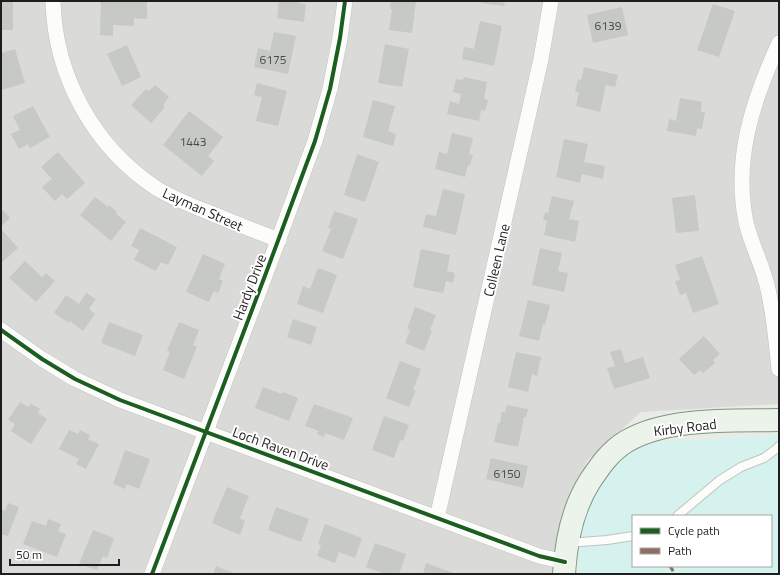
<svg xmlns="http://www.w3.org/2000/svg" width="780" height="575" viewBox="0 0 780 575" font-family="'Titillium Web',sans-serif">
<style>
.residential{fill:#dadbd8}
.park{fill:#d5f2ee;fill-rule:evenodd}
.building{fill:#c7c9c4}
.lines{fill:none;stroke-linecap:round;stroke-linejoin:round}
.lane-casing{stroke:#c2c3c1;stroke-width:10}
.street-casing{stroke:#c2c3c1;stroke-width:16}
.secondary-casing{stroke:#819580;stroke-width:24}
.lane{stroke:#fcfcfb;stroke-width:8}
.street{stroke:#fcfcfb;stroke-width:15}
.secondary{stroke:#ecf3ea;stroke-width:22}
.quiet{stroke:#8d6e63;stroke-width:3;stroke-dasharray:6 3;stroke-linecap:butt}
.cycleway-casing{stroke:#fff;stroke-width:6}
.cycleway{stroke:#1b5e20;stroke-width:4}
.labels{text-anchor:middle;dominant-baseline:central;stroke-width:4;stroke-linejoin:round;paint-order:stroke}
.number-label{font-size:12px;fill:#484948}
.street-label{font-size:14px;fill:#1e1e1e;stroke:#fff}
</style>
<rect width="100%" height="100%" fill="#e9ece6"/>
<path class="residential" d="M1 1H779V404L641 412 587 461 551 574H1Z"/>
<path class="park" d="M779 435V574H578L579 524 598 482 620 460 631 453 642 447 660 442ZM633 516H771V566H633Z"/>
<g class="building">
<rect x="1" y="1" width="12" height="29"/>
<path d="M101 1 147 2V19L134 18V26L113 25V36L100 35Z"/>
<path d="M279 1H299V3L306 4 304 22 277 18Z"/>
<path d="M391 1H416L412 33 389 30 392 9H390Z"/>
<path d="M482 1H505L504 6 481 3Z"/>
<path d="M713 4 735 11 719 57 697 50Z"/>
<path d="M622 7 628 35 593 43 587 15Z"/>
<path d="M480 21 502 26 494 66 462 59 464 47 474 49Z"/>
<path d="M274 32 296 36 288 74 254 67 258 48 270 51Z"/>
<path d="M385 44 409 49 402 87 378 83Z"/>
<path d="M127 45 141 77 122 86 107 54Z"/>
<path d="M15 49 25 83 2 90 1 86V53Z"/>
<path d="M584 67 618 75 615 87 606 85 600 112 576 106 579 92H575L578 79 581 80Z"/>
<path d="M464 77 487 82 484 99 488 100 485 111 481 110 479 121 447 114 450 101 459 104 461 94 453 92 456 79 463 80Z"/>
<path d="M257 83 287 91 278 126 256 121 262 97 254 95Z"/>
<path d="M155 85 169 97 163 105 165 107 151 123 131 105 146 89 149 91Z"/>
<path d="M680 98 702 102 701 112H705L702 129 697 128 696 136 667 131 669 119 676 121Z"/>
<path d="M373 100 395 106 388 131 396 134 393 146 363 137Z"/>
<path d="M33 106 50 137 30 148 28 144 19 149 11 134 20 130 13 116Z"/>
<path d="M189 111 223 137 208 156 214 161 202 176 163 145Z"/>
<path d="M452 133 473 138 469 154 473 155 470 165H468L465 177 435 169 439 152 447 154Z"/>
<path d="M564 139 588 144 584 162 605 166 603 179 582 174 580 183 556 177Z"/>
<path d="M58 152 85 183 67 199 62 194 55 201 42 187 52 179 41 167Z"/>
<path d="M357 154 379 162 365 202 344 195Z"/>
<path d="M443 189 465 194 456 235 423 227 426 214 436 216Z"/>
<path d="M695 195 699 231 676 233 672 198Z"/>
<path d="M552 196 574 201 569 219 579 221 575 242 544 235 547 221 543 220 545 212 548 213Z"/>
<path d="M95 197 108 207 109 205 117 212 116 214 126 222 111 241 80 215Z"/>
<path d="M3 210 10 218 1 226V212Z"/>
<path d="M334 211 358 219 343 259 322 251 331 229 328 228Z"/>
<path d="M140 228 177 247 168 265 161 262 156 271 134 260 139 250 131 246Z"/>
<path d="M1 229 18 248 1 263Z"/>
<path d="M540 248 562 253 558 271 568 273 564 292 532 285Z"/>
<path d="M421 249 450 255 447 271 455 273 453 283 446 281 443 293 413 287Z"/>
<path d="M203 254 225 264 219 279 223 281 218 293 214 291 209 302 186 292Z"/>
<path d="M702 256 719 304 693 313 686 293 680 295 675 281 680 280 675 265Z"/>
<path d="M25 261 42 277 46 273 55 281 36 302 9 278Z"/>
<path d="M318 268 337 275 323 313 297 304 303 286 310 289Z"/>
<path d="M86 293 96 299 89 309 95 314 83 331 70 321 69 323 54 313 66 295 79 304Z"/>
<path d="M528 300 550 305 545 325 543 324 539 341 519 336Z"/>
<path d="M415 307 436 315 430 330 432 331 424 351 405 343 410 330 407 329Z"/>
<path d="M293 319 317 327 311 345 287 337Z"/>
<path d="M109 322 143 335 135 356 101 343Z"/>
<path d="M179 322 199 330 193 345 197 347 184 379 163 370 170 352 167 351Z"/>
<path d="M704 336 720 354 713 360 715 363 703 373 700 370 694 375 679 359Z"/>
<path d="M621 349 625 363 643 357 650 378 614 389 607 368 615 366 610 352Z"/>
<path d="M516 352 541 357 537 376 532 374 528 392 508 387Z"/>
<path d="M400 361 421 369 413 390H416L409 407 386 398Z"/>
<path d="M263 387 282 394 283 392 298 398 289 421 255 408Z"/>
<path d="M20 402 28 407 31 404 40 409 38 413 47 419 31 444 11 431 15 424 8 420Z"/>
<path d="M314 404 353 418 344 440 325 433 324 437 317 434 319 431 305 426Z"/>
<path d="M507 405 528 409 526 417H524L518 447 494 442 498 423H500L502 412H505Z"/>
<path d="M384 416 409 425 403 441 400 440 394 458 372 450Z"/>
<path d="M69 430 78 434 80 430 90 435 88 439 99 444 86 469 76 464 79 459 59 449Z"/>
<path d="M125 450 150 459 139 489 127 484 125 489 113 484Z"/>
<path d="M491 458 528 466 523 488 486 479Z"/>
<path d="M227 487 249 496 240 518 245 521 240 535 212 523Z"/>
<path d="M8 503 19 507 8 536 1 534V509L5 511Z"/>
<path d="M276 507 309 519 301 542 268 530Z"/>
<path d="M48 519 61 524 58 531 66 534 57 557 23 544 32 521 46 526Z"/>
<path d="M325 524 362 538 355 558 339 552 335 563 317 556 321 545 318 544Z"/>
<path d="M93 530 114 538 107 558 103 556 97 570 79 564Z"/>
<path d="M375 543 406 554 399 574H384L366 567Z"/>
<path d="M426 563 456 574H423Z"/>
<path d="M216 566 236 574H213Z"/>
</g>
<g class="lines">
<defs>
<g id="lane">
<path d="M677 516 720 480 741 467 764 458 776 449 779 446"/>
<path d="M568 543 607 540 633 536"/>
</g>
<g id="street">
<path d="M53 1C55 76 93 146 156 188 172 198 190 205 208 212 232 222 255 231 279 240"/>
<path d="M779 43C753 100 733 159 746 222 751 244 762 264 767 285 774 313 776 341 779 369"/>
<path d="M1 330 42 359 75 379 120 400 539 556 565 562"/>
<path d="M437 518 541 59 551 1"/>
<path d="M152 574 266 273 315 141 330 89 340 38 345 1"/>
</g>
<path id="secondary" d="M564 574C566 541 572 509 590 481 600 466 610 451 627 441 668 417 732 421 779 420"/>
</defs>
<use href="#lane" class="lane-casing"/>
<use href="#street" class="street-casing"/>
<use href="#secondary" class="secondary-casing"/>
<use href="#lane" class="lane"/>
<use href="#street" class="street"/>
<use href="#secondary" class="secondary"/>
<path class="quiet" d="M670 566 675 574"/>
<defs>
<g id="cycleway">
<path d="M1 330 42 359 75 379 120 400 539 556 565 562"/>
<path d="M152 574 266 273 315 141 330 89 340 38 345 1"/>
</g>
</defs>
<use href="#cycleway" class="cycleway-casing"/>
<use href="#cycleway" class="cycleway"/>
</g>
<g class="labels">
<g class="number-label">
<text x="608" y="25">6139</text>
<text x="273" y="59">6175</text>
<text x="193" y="141">1443</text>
<text x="507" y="473">6150</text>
</g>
<g class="street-label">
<text transform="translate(203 209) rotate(24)">Layman Street</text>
<text transform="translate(496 260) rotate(-77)">Colleen Lane</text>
<text transform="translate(249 287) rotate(-69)">Hardy Drive</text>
<text transform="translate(685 427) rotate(-7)">Kirby Road</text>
<text transform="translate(281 448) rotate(20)">Loch Raven Drive</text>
</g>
</g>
<rect width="780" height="575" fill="none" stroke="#1e1e1e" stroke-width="4"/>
<rect x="632" y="515" width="140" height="52" fill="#ffffff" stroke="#a5a5a5"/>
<rect x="640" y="528" width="20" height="6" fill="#1b5e20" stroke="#a5a5a5"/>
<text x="668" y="535" font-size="12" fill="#1e1e1e">Cycle path</text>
<rect x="640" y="548" width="20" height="6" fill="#8d6e63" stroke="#a5a5a5"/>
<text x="668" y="555" font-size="12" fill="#1e1e1e">Path</text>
<path d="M10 559v6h109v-6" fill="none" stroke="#1e1e1e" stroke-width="2"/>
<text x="16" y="559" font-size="12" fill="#1e1e1e" stroke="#ffffff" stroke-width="3" paint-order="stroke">50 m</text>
</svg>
